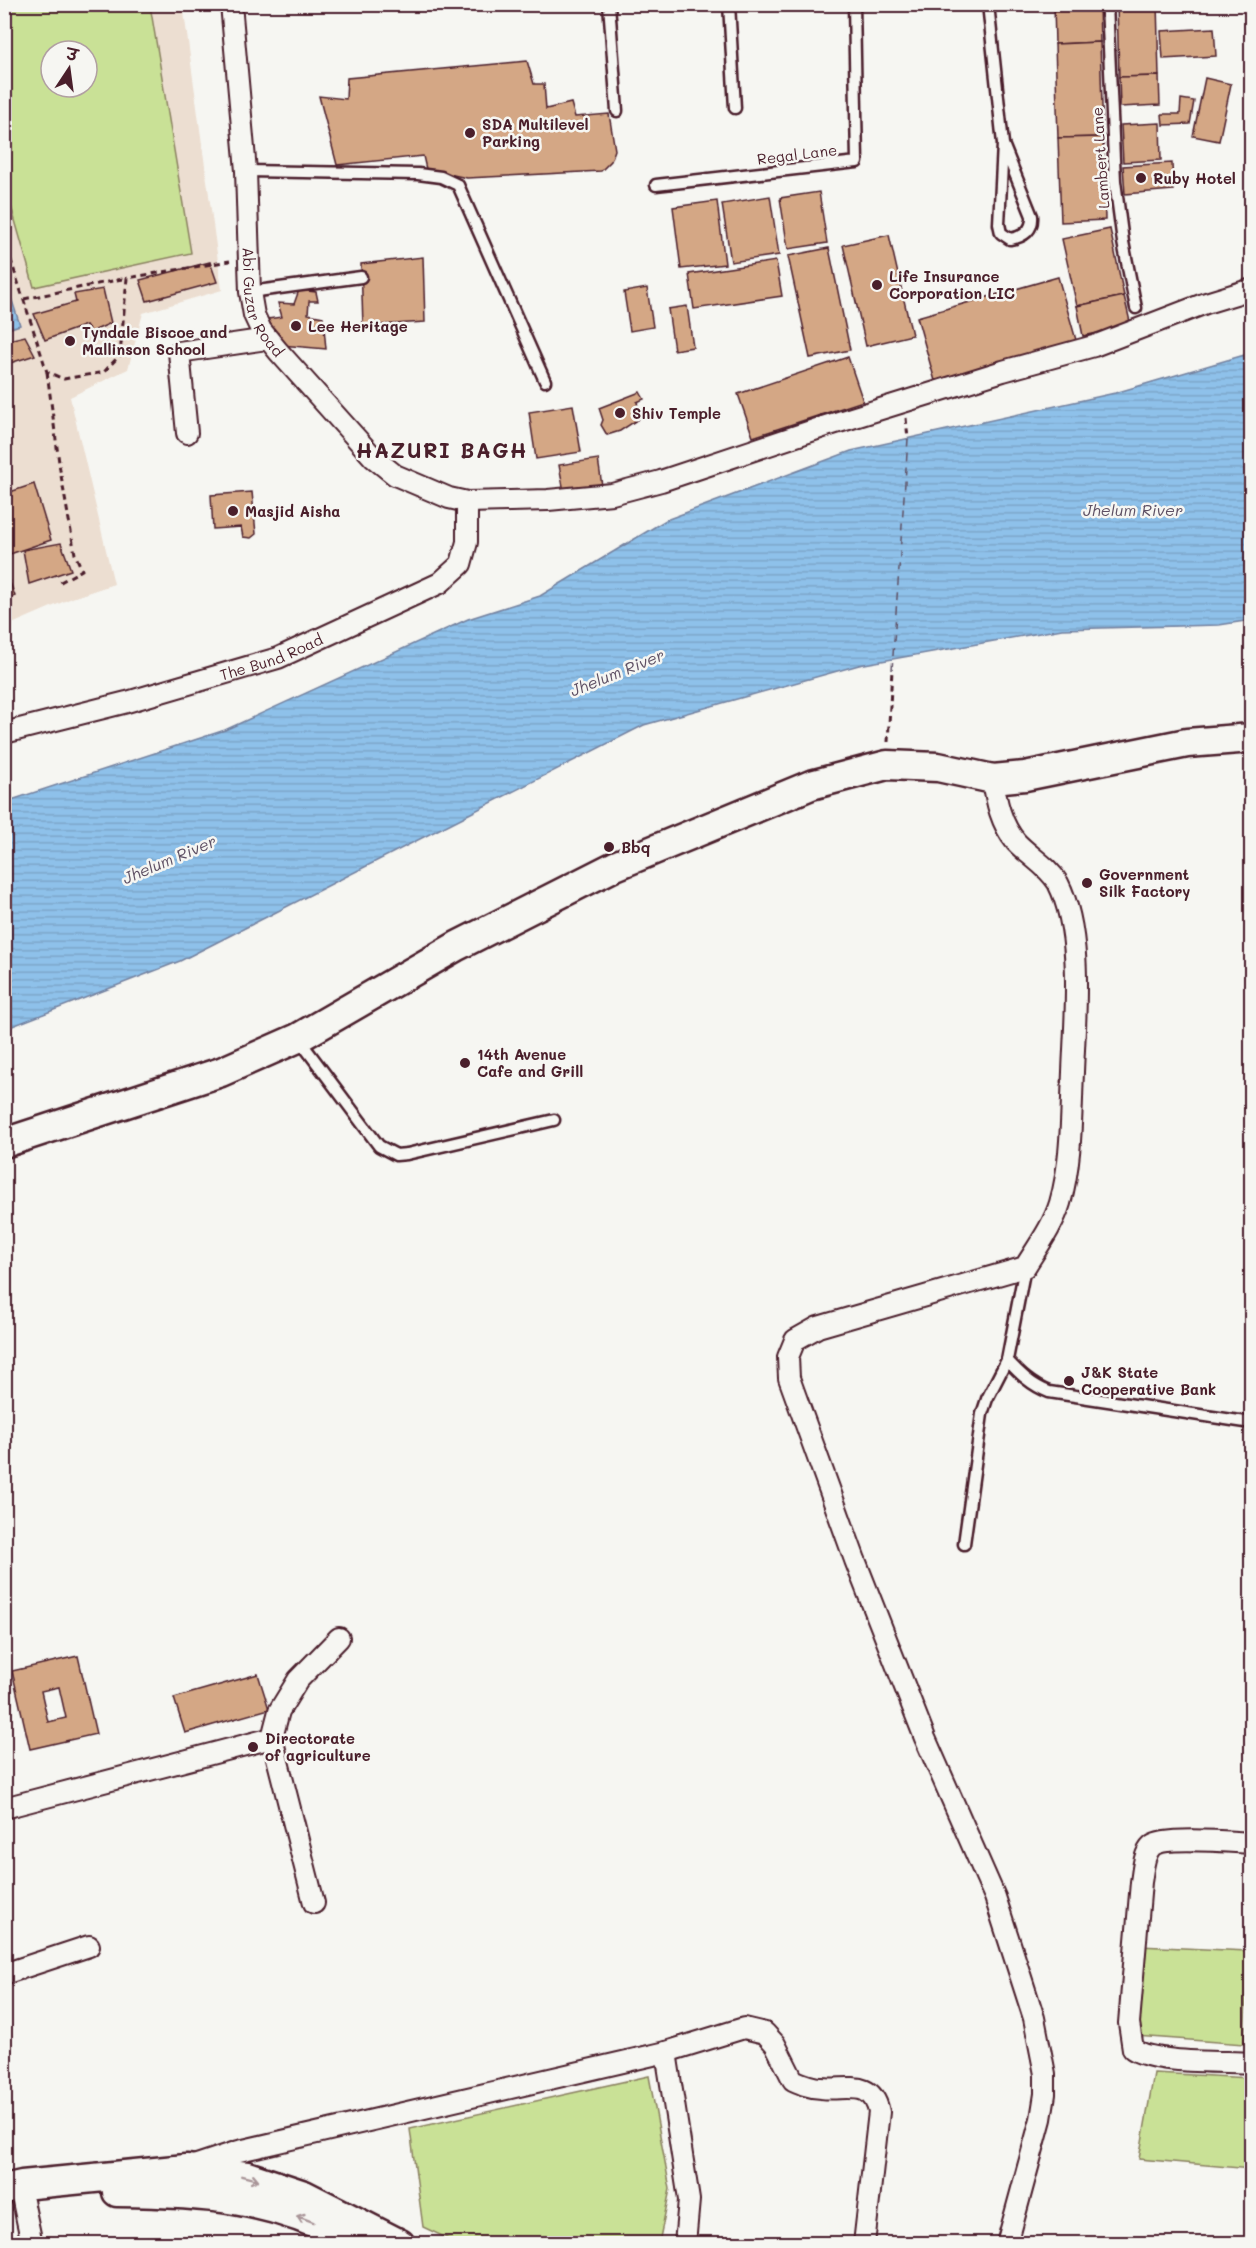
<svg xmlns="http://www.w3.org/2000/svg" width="1256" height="2248" viewBox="0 0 1256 2248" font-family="Mali,'Playpen Sans Deva',sans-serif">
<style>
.built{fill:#ecded1;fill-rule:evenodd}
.grass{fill:#c9e196;stroke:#8a8060;stroke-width:1.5;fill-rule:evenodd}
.water{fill:url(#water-rules);stroke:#73809e;stroke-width:1.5}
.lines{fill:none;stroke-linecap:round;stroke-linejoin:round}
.ferry{stroke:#5e5064;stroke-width:1.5;stroke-dasharray:8 6;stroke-linecap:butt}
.building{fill:#d4a785;stroke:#4a1f2b;stroke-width:1.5;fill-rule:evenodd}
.lane-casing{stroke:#4a1f2b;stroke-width:15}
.street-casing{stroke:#4a1f2b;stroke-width:24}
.secondary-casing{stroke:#4a1f2b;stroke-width:33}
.path{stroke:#4a1f2b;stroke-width:3;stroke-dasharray:6 4.5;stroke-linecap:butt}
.lane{stroke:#f6f6f2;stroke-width:10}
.street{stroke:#f6f6f2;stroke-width:20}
.secondary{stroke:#f6f6f2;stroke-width:28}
.oneway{stroke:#a99598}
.poi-dot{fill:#4a1f2b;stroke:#f6f6f2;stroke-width:2}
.labels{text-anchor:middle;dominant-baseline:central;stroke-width:5;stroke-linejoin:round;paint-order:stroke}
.poi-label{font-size:15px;font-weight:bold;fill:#4a1f2b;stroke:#f6f6f2;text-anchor:start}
.street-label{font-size:15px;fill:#4a1f2b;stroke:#f6f6f2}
.water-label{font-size:16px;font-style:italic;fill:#5e5064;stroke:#f6f6f2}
.district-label{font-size:21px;font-weight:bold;letter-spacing:1.5px;fill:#4a1f2b;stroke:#f6f6f2}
</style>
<defs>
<pattern id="water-rules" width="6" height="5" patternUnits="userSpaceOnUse" patternTransform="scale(1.5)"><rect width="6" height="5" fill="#8ec1ea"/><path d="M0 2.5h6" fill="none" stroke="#7ca5c9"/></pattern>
</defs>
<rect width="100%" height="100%" fill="#f6f6f2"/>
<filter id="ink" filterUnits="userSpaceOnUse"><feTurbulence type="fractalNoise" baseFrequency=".0167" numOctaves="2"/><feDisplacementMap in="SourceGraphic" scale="12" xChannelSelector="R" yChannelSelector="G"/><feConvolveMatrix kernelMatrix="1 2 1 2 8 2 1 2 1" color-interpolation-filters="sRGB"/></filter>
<g filter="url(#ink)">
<path class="built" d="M5 5H183L222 290 143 313 128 369 70 397 114 584 72 598 5 627ZM51 51H87V87H51Z"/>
<g class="grass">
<path d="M5 4 150 5 191 253 34 287 5 185ZM51 51H87V87H51Z"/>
<path d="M1139 1946 1248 1951 1244 2044 1136 2036Z"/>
<path d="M1154 2073 1251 2078V2169L1139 2159Z"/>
<path d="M649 2076 670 2189 659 2243H457L423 2227 410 2129Z"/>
</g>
<g class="water">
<path d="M5 279 20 325 5 330H4Z"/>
<path d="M1251 353V620L1219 625 1062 629 859 665 644 725 180 961 5 1029V802L225 730 468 619 540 596 666 520 851 451 1115 393Z"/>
</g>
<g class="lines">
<path class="ferry" d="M892 670 908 439"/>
</g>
<g class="building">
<path d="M1054 4H1099L1100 42 1055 44Z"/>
<path d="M1117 4H1157L1159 76 1119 77Z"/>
<path d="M1214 28 1216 56 1163 59 1161 31Z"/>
<path d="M1100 42 1103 137 1058 138 1055 44Z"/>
<path d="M527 61 534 84H544L546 109 571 103 575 117 609 114 615 150 611 161 601 171 467 178 426 169 423 156 337 165 319 96 346 99 347 78Z"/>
<path d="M1159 76 1160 105 1120 107 1119 77Z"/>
<path d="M1205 78 1231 84 1219 141 1193 136Z"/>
<path d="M1181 99 1194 101 1190 124 1163 125 1162 114H1180Z"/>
<path d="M1160 123 1161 160 1123 162 1121 125Z"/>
<path d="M1103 137 1105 220 1061 222 1058 138Z"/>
<path d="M1172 163 1173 190 1125 194 1123 166Z"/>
<path d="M819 192 827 243 788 249 780 198Z"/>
<path d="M770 196 779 255 731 262 722 204Z"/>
<path d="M717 201 725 264 681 269 673 207Z"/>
<path d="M1110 229 1124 296 1077 306 1062 239Z"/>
<path d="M889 235 912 335 866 346 843 245Z"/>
<path d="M829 248 850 350 810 358 788 256Z"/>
<path d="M423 257 425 322 363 326 361 264Z"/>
<path d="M776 261 782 296 694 309 689 274Z"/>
<path d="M210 262 217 282 147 301 140 280Z"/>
<path d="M1058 277 1076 340 935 381 917 317Z"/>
<path d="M647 288 653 327 630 331 624 292Z"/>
<path d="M103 289 111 323 91 332 86 325 45 340 34 314 76 302 74 294Z"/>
<path d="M299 290 316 292 318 301H309L308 314 323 317 326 349 281 345 278 333 270 334 268 319 282 317 278 303 294 304Z"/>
<path d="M1124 296 1131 326 1083 336 1077 306Z"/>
<path d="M687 306 693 347 674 350 668 309Z"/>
<path d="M25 336 35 355 4 365V341Z"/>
<path d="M848 357 863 401 753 437 738 394Z"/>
<path d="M640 392 644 399 637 402 640 418 620 431 607 435 601 425 603 420 599 408Z"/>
<path d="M573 405 581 452 536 459 529 412Z"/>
<path d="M598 459 602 486 564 492 559 465Z"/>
<path d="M34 484 51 540 7 555 4 549V494Z"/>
<path d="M252 492 256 534 251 538 243 537 241 527 213 529 211 495Z"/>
<path d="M61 543 71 570 29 584 23 550Z"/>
<path d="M4 566 15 596 4 600Z"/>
<path d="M78 1656 96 1734 30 1749 12 1671ZM59 1687 66 1718 48 1722 41 1691Z"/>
<path d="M258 1674 269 1709 185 1733 174 1698Z"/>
</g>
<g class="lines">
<defs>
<g id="lane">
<path d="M609 4 617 111"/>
<path d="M729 4 735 108"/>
<path d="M988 4 1003 144 1032 216C1033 230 1024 237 1010 239L1001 233 999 224 1003 144"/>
<path d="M1107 4 1115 181 1123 242 1136 308"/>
<path d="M246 171 418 174 441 177 458 185 545 381"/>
<path d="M656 185 857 162 854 4"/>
<path d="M250 292 361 277"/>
<path d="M298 1038 379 1146 396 1155 407 1154 554 1120"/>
<path d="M1007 1360C1020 1374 1031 1385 1049 1392L1252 1423"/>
<path d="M964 1544 982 1414 987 1399 1007 1360 1025 1267"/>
</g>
<g id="street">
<path id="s1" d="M231 4 246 171 250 292 254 315 261 330 278 351 374 458 395 475 449 498 467 502 548 500 612 494 661 481 826 426 1003 371 1094 346 1206 303 1252 289"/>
<path d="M187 433 179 352 267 339"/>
<path id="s2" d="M4 733 127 702 278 658 440 583 461 564 467 542V502"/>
<path d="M993 779C996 801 1001 824 1016 842 1029 856 1048 866 1058 883 1084 934 1075 1016 1073 1072 1071 1115 1072 1161 1060 1203 1053 1226 1038 1246 1025 1267L818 1327 795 1340 788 1357 789 1378 855 1560 925 1738 995 1897 1034 2018 1045 2074V2094L1041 2119 1007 2244"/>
<path d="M272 1738 279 1711 298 1680 339 1638"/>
<path d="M4 1808 272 1738 314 1903"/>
<path d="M1252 1843C1234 1842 1164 1836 1152 1846 1143 1854 1143 1872 1141 1882L1129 2023 1133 2049C1155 2064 1223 2061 1252 2063"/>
<path d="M4 1974 89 1946"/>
<path d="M666 2052 689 2200 685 2244"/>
<path d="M191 2167 239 2151 666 2052 744 2028 765 2033 775 2044 793 2080C802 2084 811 2088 821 2088 846 2091 872 2078 879 2112L864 2244"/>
<path d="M23 2201 32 2244"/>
</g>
<g id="secondary">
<path d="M4 1143 221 1072 298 1038 457 946 615 866 811 785 887 765 938 767 993 779 1025 776 1187 743 1252 738"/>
<path d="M4 2189 22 2185 186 2169 247 2176 304 2195 400 2244"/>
<path d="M117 2192C204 2193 267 2197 346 2237"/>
</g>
</defs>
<use href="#lane" class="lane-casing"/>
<use href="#street" class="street-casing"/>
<use href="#secondary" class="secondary-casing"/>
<g class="path">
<path d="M4 239 47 372 64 379 104 372 120 355 127 278 230 261"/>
<path d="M24 299 127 278"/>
<path d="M47 372 60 470 75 554 82 570 57 584"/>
<path d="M906 418 908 439"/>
<path d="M888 742 892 670"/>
</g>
<use href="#lane" class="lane"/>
<use href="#street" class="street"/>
<use href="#secondary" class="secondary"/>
</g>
<defs><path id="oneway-shaft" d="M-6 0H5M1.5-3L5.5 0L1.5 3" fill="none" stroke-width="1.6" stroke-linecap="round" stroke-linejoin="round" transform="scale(1.5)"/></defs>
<g class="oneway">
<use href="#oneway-shaft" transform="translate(250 2178) rotate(14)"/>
<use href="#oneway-shaft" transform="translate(305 2219) rotate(-160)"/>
</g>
</g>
<g class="poi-dot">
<circle cx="470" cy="133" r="6"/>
<circle cx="1141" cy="178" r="6"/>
<circle cx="877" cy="285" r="6"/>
<circle cx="296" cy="326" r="6"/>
<circle cx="70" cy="341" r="6"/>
<circle cx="620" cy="413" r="6"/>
<circle cx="233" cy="511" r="6"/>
<circle cx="609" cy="847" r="6"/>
<circle cx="1087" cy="883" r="6"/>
<circle cx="465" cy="1063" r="6"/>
<circle cx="1069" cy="1381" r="6"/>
<circle cx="253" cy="1747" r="6"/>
</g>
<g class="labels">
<g class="poi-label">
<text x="482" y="124">SDA Multilevel<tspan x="482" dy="17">Parking</tspan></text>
<text x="1153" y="178">Ruby Hotel</text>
<text x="889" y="276">Life Insurance<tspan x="889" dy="17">Corporation LIC</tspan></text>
<text x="308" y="326">Lee Heritage</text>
<text x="82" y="332">Tyndale Biscoe and<tspan x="82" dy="17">Mallinson School</tspan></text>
<text x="632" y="413">Shiv Temple</text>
<text x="245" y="511">Masjid Aisha</text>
<text x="621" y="847">Bbq</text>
<text x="1099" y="874">Government<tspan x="1099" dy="17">Silk Factory</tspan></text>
<text x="477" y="1054">14th Avenue<tspan x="477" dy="17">Cafe and Grill</tspan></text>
<text x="1081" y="1372">J&amp;K State<tspan x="1081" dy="17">Cooperative Bank</tspan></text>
<text x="265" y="1738">Directorate<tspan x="265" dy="17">of agriculture</tspan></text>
</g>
<g class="street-label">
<text transform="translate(797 154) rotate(-7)">Regal Lane</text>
<text transform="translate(1100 158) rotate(-94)">Lambert Lane</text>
<text stroke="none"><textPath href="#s1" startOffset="302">Abi Guzar Road</textPath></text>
<text stroke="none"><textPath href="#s2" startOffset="278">The Bund Road</textPath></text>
</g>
<g class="water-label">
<text x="1133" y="509">Jhelum River</text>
<text transform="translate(617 672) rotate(-22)">Jhelum River</text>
<text transform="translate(169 859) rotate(-23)">Jhelum River</text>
</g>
<g class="district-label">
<text x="442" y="449">HAZURI BAGH</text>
</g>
</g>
<rect width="1256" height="2248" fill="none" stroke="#f6f6f2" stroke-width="24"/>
<rect x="12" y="12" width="1232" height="2224" fill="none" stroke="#4a1f2b" stroke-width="2" filter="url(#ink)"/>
<g transform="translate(69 69) rotate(13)"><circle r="28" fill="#f6f6f2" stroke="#b1a0a2" stroke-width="1.5"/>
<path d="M0-4.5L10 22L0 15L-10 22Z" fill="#4a1f2b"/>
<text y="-9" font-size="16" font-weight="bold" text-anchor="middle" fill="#4a1f2b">उ</text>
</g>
</svg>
